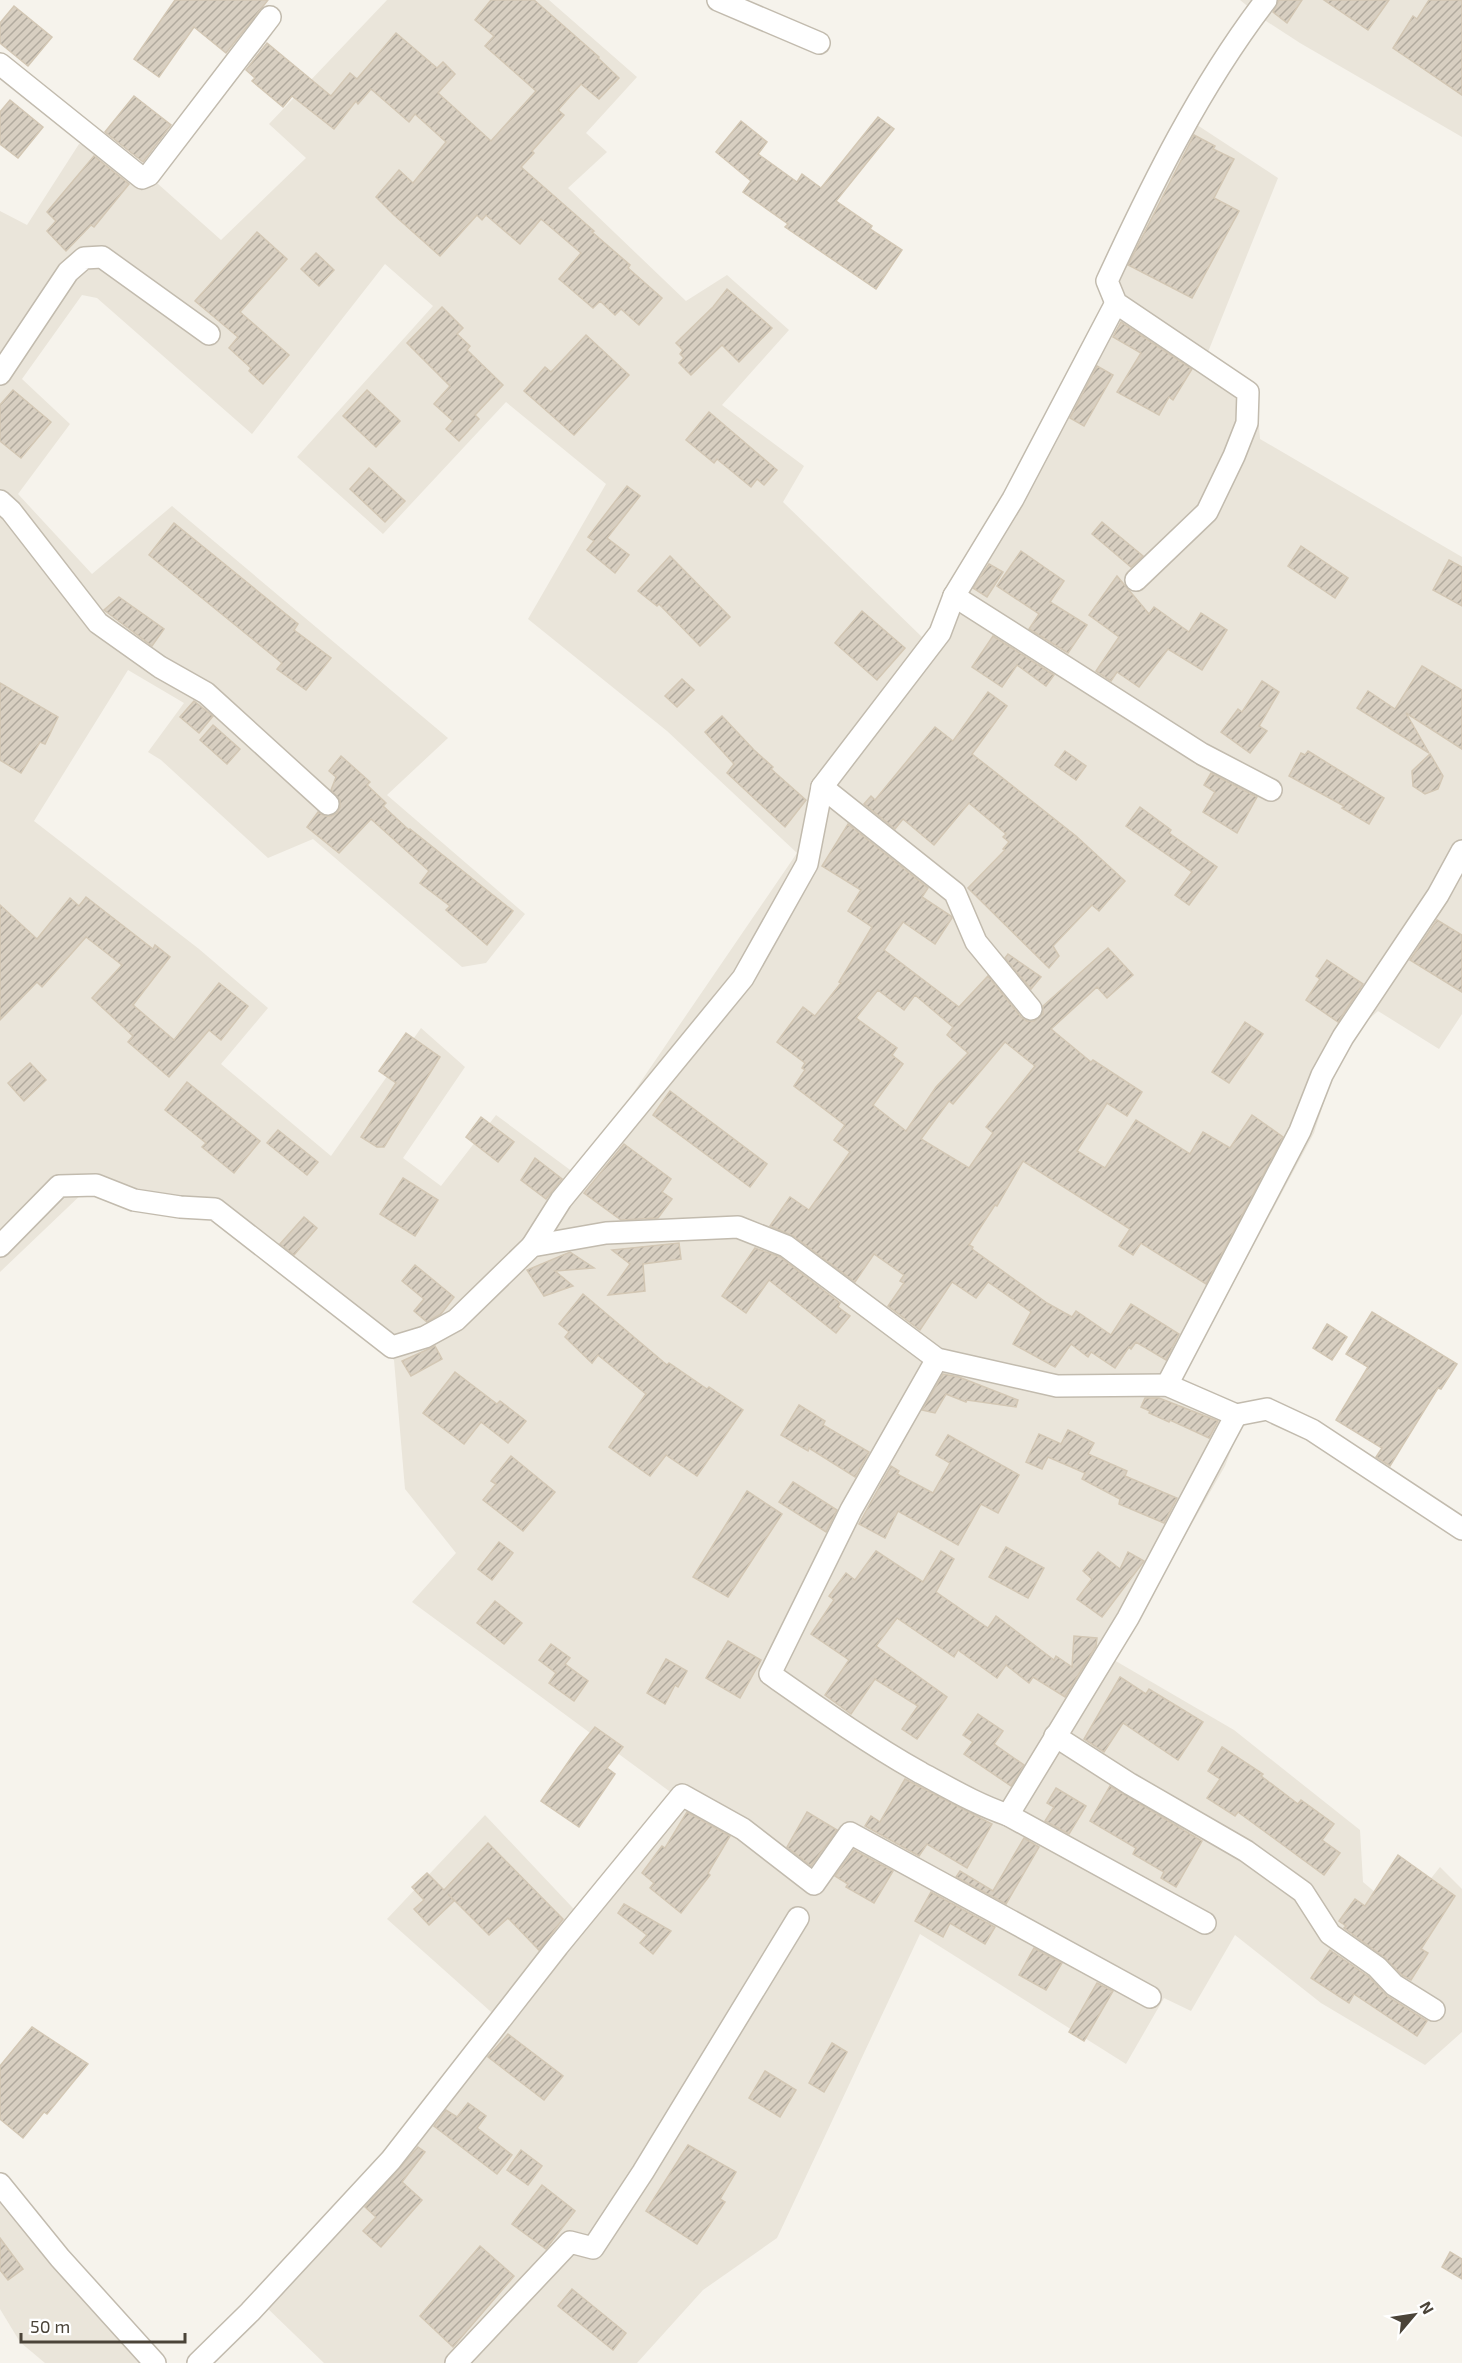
<svg xmlns="http://www.w3.org/2000/svg" width="1462" height="2363" viewBox="0 0 1462 2363" font-family="'Exo 2',sans-serif">
<style>
.residential{fill:#eae5da;fill-rule:evenodd}
.building{fill:url(#building-hatch);stroke:#d3c7b4;stroke-width:1.5;fill-rule:evenodd}
.lines{fill:none;stroke-linecap:round;stroke-linejoin:round}
.minor-casing{stroke:#c2bbae;stroke-width:24}
.minor{stroke:#fff;stroke-width:21}
</style>
<defs>
<pattern id="building-hatch" width="6" height="6" patternUnits="userSpaceOnUse" patternTransform="scale(1.5)"><rect width="6" height="6" fill="#d8cfc1"/><path d="M-1 1l2-2M0 6l6-6M5 7l2-2" fill="none" stroke="#b1aa9e"/></pattern>
</defs>
<rect width="100%" height="100%" fill="#f6f3ec"/>
<g class="residential">
<path d="M387 0H549L637 77 586 133 607 152 568 188 686 301 727 275 789 330 722 405 804 466 783 502 922 637 928 646 1115 303 1113 241 1191 121 1278 178 1208 352 1256 390 1260 439 1462 557V1014L1439 1049 1378 1011 1356 1031 1335 1068 1314 1133 1175 1392 1247 1409 1225 1466 1114 1660 1234 1730 1360 1830 1363 1882 1402 1915 1440 1867 1462 1889V2032L1425 2065 1321 2003 1235 1935 1191 2011 1164 1998 1126 2064 920 1934 777 2238 703 2290 637 2363H324L262 2303 509 2028 387 1919 485 1815 588 1924 684 1802 412 1602 456 1553 405 1489 394 1360 220 1206 87 1189 0 1272V211L27 225 79 144 121 151 221 240 306 158 269 124ZM385 264 433 306 297 457 383 534 506 402 606 484 528 619 667 731 797 853 577 1175 496 1115 441 1186 403 1158 465 1067 421 1028 331 1156 221 1064 268 1008 199 949 34 821 128 670 184 703 148 752 161 760 268 858 313 839 462 967 486 963 525 914 387 795 448 738 172 506 92 574 18 494 70 424 22 379 82 295 97 298 252 434Z"/>
<path d="M1240 0H1462V137L1300 43 1266 21Z"/>
<path d="M0 2184 155 2363H45L20 2342 0 2309Z"/>
</g>
<g class="building">
<path d="M175 0H268L226 53 194 27 159 77 134 59Z"/>
<path d="M491 0H534L599 57 598 58 619 78 599 99 581 84 558 110 564 115 532 151 534 153 521 167 594 231 592 232 630 265 628 268 662 298 639 325 621 309 615 315 600 301 593 308 559 279 581 253 541 219 520 244 486 215 482 220 477 215 440 256 394 215 376 197 399 170 413 183 446 142 415 114 409 122 371 89 358 104 356 101 334 129 292 96 283 107 252 81 255 78 246 70 267 43 331 96 350 73 357 79 396 33 437 68 443 62 455 74 438 93 491 141 536 91 485 46 494 36 475 20Z"/>
<path d="M1279 0H1302L1287 23 1273 12Z"/>
<path d="M1324 0H1389L1368 30Z"/>
<path d="M1429 0H1462V95L1393 48 1413 16 1417 19Z"/>
<path d="M14 6 52 37 28 66 0 43V23Z"/>
<path d="M134 96 171 125 143 162 105 132Z"/>
<path d="M10 100 43 127 18 158 0 144V112Z"/>
<path d="M878 117 894 129 836 201 872 226 870 229 902 250 876 289 785 227 788 224 743 192 751 181 716 152 741 121 767 142 758 154 797 182 802 174 821 188Z"/>
<path d="M1194 135 1215 146 1213 149 1234 159 1214 198 1239 211 1192 298 1128 265Z"/>
<path d="M94 156 129 184 94 227 91 225 66 251 47 231 56 221 47 212Z"/>
<path d="M257 232 287 259 240 312 289 355 263 384 249 371 251 368 229 348 238 337 195 301Z"/>
<path d="M316 253 334 270 319 286 301 269Z"/>
<path d="M727 289 772 328 739 362 722 345 691 375 679 363 684 358 680 354 683 350 676 343 713 307Z"/>
<path d="M442 307 463 328 457 334 470 346 467 350 503 385 475 415 479 419 459 441 446 429 453 421 434 404 450 386 407 343Z"/>
<path d="M1121 322 1192 369 1173 400 1169 397 1159 415 1117 392 1141 353 1113 337Z"/>
<path d="M586 335 629 375 574 435 524 391 545 367 551 372Z"/>
<path d="M1097 366 1113 375 1084 426 1070 418Z"/>
<path d="M13 390 51 422 21 458 0 441V405Z"/>
<path d="M367 390 400 421 376 447 343 416Z"/>
<path d="M709 412 777 470 764 485 757 479 751 487 717 459 714 463 686 440Z"/>
<path d="M369 468 405 501 385 522 350 489Z"/>
<path d="M627 486 640 496 607 538 629 555 615 573 587 550 594 541 588 537Z"/>
<path d="M1102 522 1143 556 1131 567 1092 534Z"/>
<path d="M174 523 298 624 294 630 331 658 306 690 277 669 282 663 149 555Z"/>
<path d="M1301 546 1348 578 1335 598 1288 566Z"/>
<path d="M1021 551 1064 581 1050 602 1087 625 1068 653 1029 629 1039 614 997 586Z"/>
<path d="M670 556 730 617 700 646 659 604 657 606 638 591Z"/>
<path d="M1449 560 1462 567V606L1433 590Z"/>
<path d="M989 564 1003 572 987 597 973 588Z"/>
<path d="M1117 576 1149 614 1154 607 1189 632 1201 613 1227 630 1202 670 1168 649 1139 687 1117 672 1111 681 1096 671 1119 637 1089 615Z"/>
<path d="M119 597 164 629 152 646 104 610Z"/>
<path d="M862 611 905 648 877 680 835 643Z"/>
<path d="M993 636 1054 675 1046 686 1017 665 1002 687 972 667Z"/>
<path d="M1422 666 1462 690V749L1406 713 1429 753 1357 708 1368 691 1395 709Z"/>
<path d="M682 679 694 690 677 707 665 696Z"/>
<path d="M1262 681 1279 692 1259 726 1267 731 1250 753 1221 732 1238 709 1242 712Z"/>
<path d="M0 683 58 717 45 744 40 742 21 773 0 760Z"/>
<path d="M988 692 1007 706 972 754 1076 836 1125 881 1099 911 1092 905 1053 946 1059 956 1049 968 968 888 1005 850 1003 849 1009 842 1003 837 1006 834 969 803 934 845 903 819 895 829 864 804 871 796 875 800 935 727 953 741Z"/>
<path d="M194 701 213 716 199 733 180 717Z"/>
<path d="M722 716 754 750 773 767 771 769 806 800 785 827 727 773 734 764 705 732Z"/>
<path d="M213 725 240 749 227 764 200 740Z"/>
<path d="M1065 751 1086 766 1076 780 1055 765Z"/>
<path d="M1308 751 1384 798 1369 824 1342 808 1344 806 1289 776 1301 753 1305 755Z"/>
<path d="M1430 754 1443 776 1438 789 1425 794 1413 786 1412 771Z"/>
<path d="M341 756 370 782 367 785 386 803 383 806 409 830 410 829 513 911 487 945 446 910 450 906 420 883 429 871 371 819 339 853 307 827 318 812 325 816H331L337 813 340 807V800L331 790 336 777 329 771Z"/>
<path d="M1211 773 1257 797 1237 833 1203 812 1215 792 1204 785Z"/>
<path d="M1140 807 1171 830 1169 833 1217 867 1189 905 1175 895 1192 872 1126 826Z"/>
<path d="M848 824 928 888 922 897 951 916 952 918 935 944 903 922 884 950 959 1007 988 976 1021 1017 1027 1021H1034L1043 1014V1006L1108 948 1133 975 1107 998 1097 987 1051 1029 1091 1062 1093 1060 1142 1092 1127 1116 1107 1103 1077 1151 1105 1168 1136 1120 1190 1154 1203 1132 1230 1148 1252 1115 1283 1137 1206 1284 1141 1243 1133 1255 1119 1246 1130 1229 1023 1161 997 1206 995 1205 969 1245 973 1247 972 1249 1047 1303 1072 1317 1076 1311 1111 1335 1131 1304 1179 1334 1166 1360 1136 1342 1131 1349 1129 1347 1115 1368 1091 1352 1088 1357 1071 1344 1055 1367 1013 1344 1031 1312 988 1282 976 1298 952 1282 920 1330 888 1306 904 1283 900 1281 904 1275 874 1254 855 1282 793 1236 770 1226 790 1197 809 1210 850 1152 834 1140 845 1125 794 1086 805 1070 802 1068 805 1063 777 1042 803 1007 815 1016 841 983 839 982 872 927 848 911 861 890 822 866ZM878 990 904 1010 915 995 953 1027 947 1035 968 1053 936 1087 906 1131 873 1105 903 1064 892 1055 897 1048 856 1018ZM1005 1042 1035 1066 986 1127 993 1133 969 1168 921 1139 949 1101 953 1104Z"/>
<path d="M86 897 153 949 155 945 170 957 133 1005 174 1040 219 983 248 1006 221 1040 209 1030 169 1077 128 1042 133 1036 92 998 122 965 86 937 42 987 37 982 0 1020V905L37 939 70 898 79 906Z"/>
<path d="M1437 920 1462 935V992L1410 960Z"/>
<path d="M1008 954 1041 977 1031 989 1005 958Z"/>
<path d="M1327 960 1363 984 1338 1022 1306 1000 1320 979 1316 976Z"/>
<path d="M1245 1022 1263 1034 1229 1083 1212 1072Z"/>
<path d="M406 1033 440 1057 384 1147H377L361 1137 396 1083 379 1071Z"/>
<path d="M30 1063 46 1080 24 1101 8 1083Z"/>
<path d="M187 1082 260 1141 234 1173 202 1147 206 1143 165 1110Z"/>
<path d="M670 1091 767 1164 750 1187 653 1115Z"/>
<path d="M481 1117 514 1142 498 1162 466 1137Z"/>
<path d="M278 1130 318 1162 307 1175 267 1143Z"/>
<path d="M624 1144 671 1179 662 1192 672 1199 658 1218 621 1220 584 1193Z"/>
<path d="M535 1158 562 1179 546 1199 521 1180Z"/>
<path d="M403 1178 438 1200 415 1236 380 1214Z"/>
<path d="M304 1217 317 1228 294 1255 280 1244Z"/>
<path d="M679 1243 681 1259 643 1264 645 1291 608 1295 630 1264 612 1250Z"/>
<path d="M755 1248 780 1257 840 1303 838 1307 850 1316 836 1333 769 1280 746 1313 722 1296Z"/>
<path d="M570 1252 594 1268 555 1271 573 1286 544 1296 527 1270Z"/>
<path d="M415 1265 454 1297 441 1314 427 1322 414 1311 424 1299 402 1281Z"/>
<path d="M583 1294 667 1365 669 1363 707 1389 709 1387 743 1410 697 1476 666 1455 650 1476 609 1447 646 1394 598 1355 592 1363 565 1337 569 1332 559 1324Z"/>
<path d="M1372 1312 1457 1364 1441 1389 1438 1388 1390 1466 1376 1457 1382 1448 1336 1420 1368 1367 1346 1354Z"/>
<path d="M1327 1324 1347 1337 1332 1360 1313 1348Z"/>
<path d="M435 1346 442 1359 411 1376 402 1361Z"/>
<path d="M455 1372 497 1404 500 1401 526 1421 508 1443 481 1422 464 1444 423 1413Z"/>
<path d="M943 1374 959 1377 1018 1400 1016 1407 967 1400 966 1402 946 1394 935 1413 922 1410Z"/>
<path d="M1145 1398H1159L1218 1421 1209 1438 1170 1420 1169 1422 1149 1413 1150 1411 1141 1407Z"/>
<path d="M799 1405 825 1421 823 1425 869 1452 855 1477 809 1448 808 1451 781 1435Z"/>
<path d="M1068 1430 1094 1443 1088 1454 1127 1471 1125 1476 1177 1498 1164 1523 1119 1504 1120 1499 1082 1479 1085 1473 1048 1457 1042 1469 1026 1462 1039 1434 1061 1444Z"/>
<path d="M948 1435 1019 1475 998 1513 981 1504 958 1545 898 1511 885 1538 859 1524 891 1466 899 1471 897 1474 933 1493 950 1463 936 1455Z"/>
<path d="M511 1456 555 1492 523 1531 483 1500 496 1484 491 1481Z"/>
<path d="M793 1482 837 1510 826 1532 779 1502Z"/>
<path d="M747 1491 782 1514 728 1597 693 1577Z"/>
<path d="M499 1542 513 1553 492 1580 478 1569Z"/>
<path d="M1006 1547 1044 1568 1028 1598 989 1577Z"/>
<path d="M876 1551 923 1582 941 1551 954 1559 936 1592 988 1628 996 1616 1054 1660 1056 1656 1072 1667 1074 1636 1097 1638 1096 1646 1065 1697 1033 1677 1029 1683 1006 1665 997 1678 958 1650 954 1657 897 1618 876 1646 947 1697 917 1739 902 1729 918 1706 875 1679 851 1714 825 1695 849 1660 811 1634 834 1600 829 1596 846 1573 855 1580Z"/>
<path d="M1098 1552 1120 1569 1128 1552 1144 1561 1102 1617 1077 1599 1092 1579 1083 1571Z"/>
<path d="M495 1601 522 1623 504 1644 477 1623Z"/>
<path d="M728 1641 761 1660 740 1698 706 1678Z"/>
<path d="M551 1644 570 1658 565 1664 588 1681 574 1701 549 1683 556 1673 539 1660Z"/>
<path d="M666 1659 687 1671 678 1687 675 1685 665 1704 647 1693Z"/>
<path d="M1120 1677 1146 1694 1149 1689 1203 1722 1178 1760 1123 1723 1104 1752 1084 1739Z"/>
<path d="M978 1714 1003 1731 994 1744 1024 1765 1011 1786 964 1754 973 1742 963 1735Z"/>
<path d="M595 1727 623 1747 607 1768 615 1774 579 1827 541 1801 578 1748Z"/>
<path d="M1222 1747 1263 1774 1261 1776 1298 1804 1301 1800 1334 1824 1322 1840 1340 1853 1324 1875 1238 1812 1235 1816 1207 1798 1220 1779 1208 1771Z"/>
<path d="M905 1779 992 1824 967 1868 927 1844 919 1856 865 1826 871 1816 880 1822Z"/>
<path d="M1110 1786 1202 1841 1176 1887 1161 1878 1164 1872 1133 1854 1136 1848 1090 1821Z"/>
<path d="M1056 1788 1086 1806 1069 1834 1045 1821 1054 1807 1047 1803Z"/>
<path d="M687 1812 730 1836 708 1873 710 1875 681 1913 650 1888 654 1883 642 1873 662 1846 665 1848Z"/>
<path d="M807 1812 837 1830 811 1866 787 1847Z"/>
<path d="M1024 1838 1039 1847 1006 1904 956 1877 960 1871 993 1891Z"/>
<path d="M488 1843 563 1919 539 1950 508 1918 489 1935 448 1894 454 1901 429 1925 414 1909 424 1900 412 1887 427 1873 444 1890Z"/>
<path d="M854 1850 893 1871 874 1903 846 1887 848 1884 835 1876Z"/>
<path d="M1398 1855 1455 1896 1421 1949 1428 1953 1411 1980 1402 1975 1384 1957 1344 1928 1346 1926 1339 1921 1355 1899 1365 1906Z"/>
<path d="M931 1892 995 1927 985 1944 950 1923 943 1937 915 1921Z"/>
<path d="M624 1904 671 1931 653 1954 640 1943 647 1935 618 1913Z"/>
<path d="M1034 1948 1062 1963 1046 1990 1019 1975Z"/>
<path d="M1330 1950 1369 1977 1387 1996 1427 2021 1417 2036 1354 1994 1349 2003 1311 1978Z"/>
<path d="M1097 1983 1113 1991 1084 2041 1069 2032Z"/>
<path d="M32 2027 88 2064 47 2114 44 2112 23 2138 0 2119V2066Z"/>
<path d="M508 2034 563 2076 544 2100 488 2057Z"/>
<path d="M832 2043 847 2052 824 2092 809 2083Z"/>
<path d="M765 2071 796 2090 780 2117 749 2098Z"/>
<path d="M468 2103 486 2116 477 2128 512 2155 497 2174 434 2126 446 2110 457 2117Z"/>
<path d="M688 2145 736 2172 720 2199 725 2202 697 2244 646 2211Z"/>
<path d="M418 2147 425 2152 402 2182 422 2200 381 2247 363 2231 376 2217 365 2207Z"/>
<path d="M521 2150 542 2166 528 2185 507 2170Z"/>
<path d="M542 2185 575 2211 546 2249 512 2224Z"/>
<path d="M0 2238 23 2269 8 2280 0 2270Z"/>
<path d="M480 2246 514 2276 453 2347 420 2316Z"/>
<path d="M1450 2252 1462 2259V2279L1442 2267Z"/>
<path d="M572 2289 626 2333 613 2350 558 2306Z"/>
</g>
<g class="lines">
<defs>
<g id="minor">
<path d="M718 0 819 43"/>
<path d="M0 64 142 178 149 175 270 17"/>
<path d="M0 374 68 272 84 258 102 257 209 334"/>
<path d="M0 501 11 511 98 623 160 667 206 693 328 804"/>
<path d="M1136 580 1207 512 1234 456 1247 423 1248 392 1116 303 1107 281C1152 184 1200 86 1266 0"/>
<path d="M954 596 1202 754 1271 790"/>
<path d="M822 787 955 893 976 942 1031 1009"/>
<path d="M0 1246 59 1186 96 1185 134 1200 180 1207 215 1209 392 1347 425 1337 456 1320 532 1246 606 1233 738 1227 786 1246 937 1359 1057 1386 1167 1385 1236 1415 1267 1409 1312 1430 1462 1529"/>
<path d="M532 1246 561 1200 743 978 807 864 822 787 940 633 954 596 1013 499 1116 303"/>
<path d="M937 1359 851 1510 770 1674C820 1709 868 1743 921 1773 951 1789 976 1804 1008 1815L1205 1923"/>
<path d="M1167 1385 1300 1131 1322 1075 1343 1037 1438 895 1462 851"/>
<path d="M1055 1736 1130 1784 1246 1851 1303 1892 1330 1934 1377 1967 1394 1985 1434 2010"/>
<path d="M1008 1815 1128 1618 1236 1415"/>
<path d="M0 2184 60 2258 155 2363"/>
<path d="M198 2363 250 2312 391 2160 558 1946 682 1795 743 1829 814 1884 850 1833 1150 1997"/>
<path d="M456 2363 570 2242 593 2248 643 2172 798 1918"/>
</g>
</defs>
<use href="#minor" class="minor-casing"/>
<use href="#minor" class="minor"/>
</g>
<g transform="translate(1414 2315) rotate(61)" stroke="#ffffff" stroke-width="4.5" paint-order="stroke">
<path d="M0-4.5L10 22L0 15L-10 22Z" fill="#4b4439"/>
<text y="-9" font-size="16" font-weight="bold" text-anchor="middle" fill="#4b4439">N</text>
</g>
<path d="M21 2333v9h164v-9" fill="none" stroke="#4b4439" stroke-width="3"/>
<text x="30" y="2333" font-size="18" fill="#4b4439" stroke="#ffffff" stroke-width="4.5" paint-order="stroke">50 m</text>
</svg>
